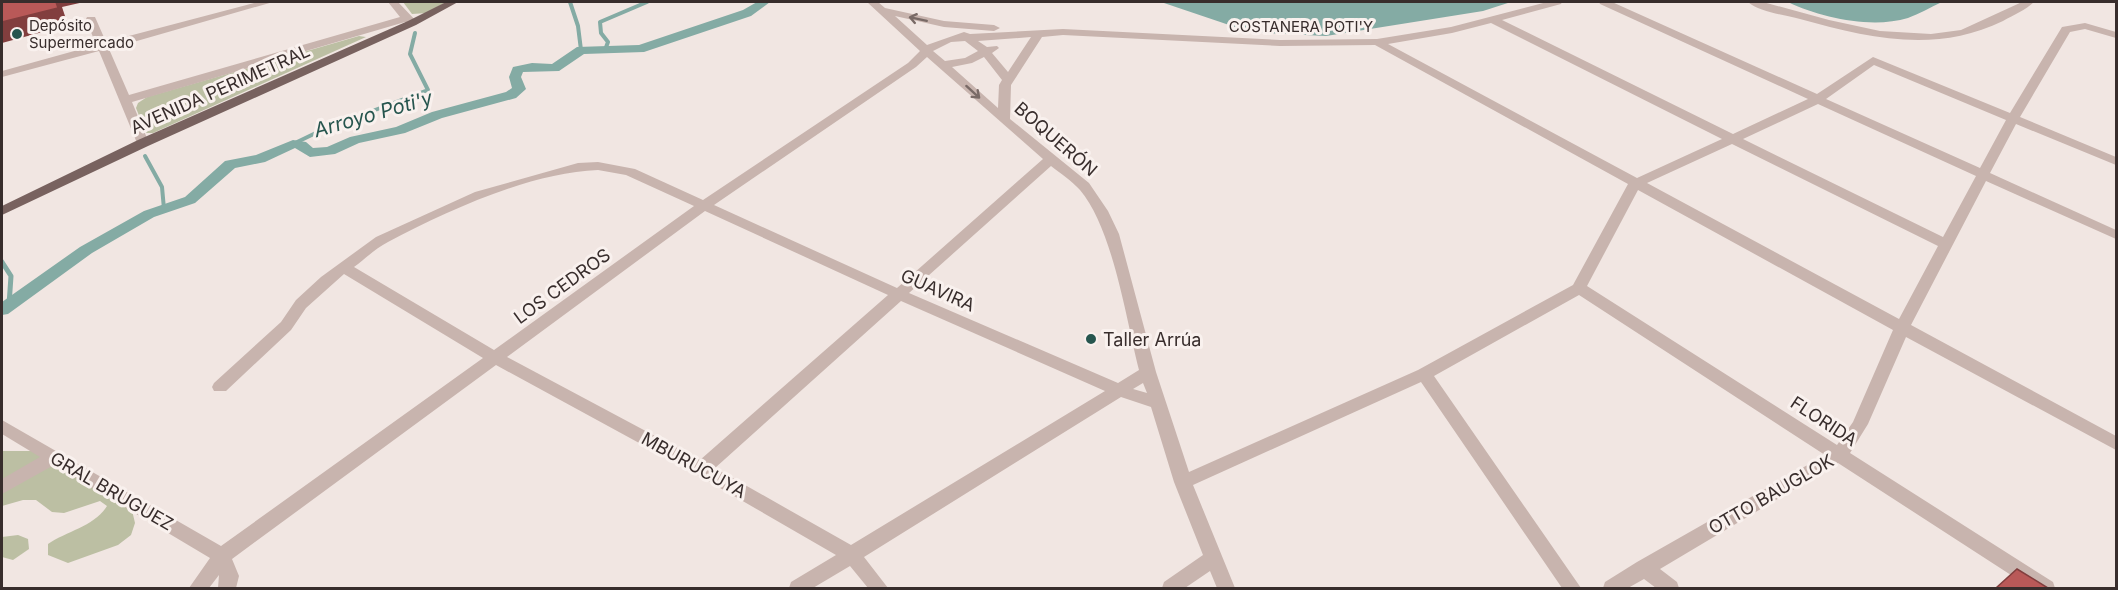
<svg xmlns="http://www.w3.org/2000/svg" width="2118" height="590" viewBox="0 0 2118 590" font-family="Inter,sans-serif">
<style>
.green{fill:#bcbfa3}
.water{fill:#84aba4}
.lines{fill:none;stroke-linecap:round;stroke-linejoin:round}
.stream-far1{stroke:#84aba4;stroke-width:4}
.stream{stroke:#84aba4;stroke-width:5}
.canal{fill:#84aba4;fill-rule:evenodd}
.minor{fill:#c8b4ae;fill-rule:evenodd}
.major{fill:#78625f;fill-rule:evenodd}
.shaded-wall{fill:#823e3e}
.building{fill:#b95958;stroke:#823e3e;stroke-width:1.5}
.oneway{stroke:#796a66}
.poi-dot{fill:#26554e;stroke:#f9f1ee;stroke-width:2}
.labels{text-anchor:middle;dominant-baseline:central;stroke-width:6;stroke-linejoin:round;paint-order:stroke}
.far-poi-label{font-size:15px;fill:#382d2c;stroke:#f9f1ee;text-anchor:start}
.far-street-label{font-size:15px;fill:#382d2c;stroke:#f9f1ee}
.street-label{font-size:18px;fill:#382d2c;stroke:#f9f1ee}
.poi-label{font-size:18px;fill:#382d2c;stroke:#f9f1ee;text-anchor:start}
.water-label{font-size:20px;font-style:italic;fill:#26554e;stroke:#f9f1ee}
</style>
<rect width="100%" height="100%" fill="#f1e6e2"/>
<g class="green">
<path d="M403 2H446L427 13 412 14Z"/>
<path d="M359 36 366 37 153 133H146L136 108 138 103 147 97Z"/>
<path d="M2 451H34L131 506 135 523 131 535 118 545 68 563 48 555V544C67 531 95 526 107 506L100 501 64 513 52 512 36 500H23L2 506Z"/>
<path d="M18 535 28 539 29 549 13 560 2 557V537Z"/>
</g>
<g class="water">
<path d="M1161 2H1511L1483 11 1326 36 1265 33 1238 28Z"/>
<path d="M1788 2H1942C1931 7 1919 14 1908 18 1872 29 1821 18 1788 2Z"/>
</g>
<g class="lines">
<g class="stream-far1">
<path d="M570 2 578 26 581 50"/>
<path d="M605 50 608 42 601 33 600 22 647 2"/>
<path d="M293 144 322 130 428 90 410 54 415 33"/>
<path d="M145 156 162 187 164 209"/>
</g>
<path class="stream" d="M2 262 11 276 9 305"/>
<path class="canal" d="M757 2H770L751 16 644 52 584 54 559 71 523 72 521 77 526 89 516 98 442 118 405 133 359 143 335 154 310 157 295 148 265 162 235 168 195 203 154 217 92 253 8 314 2 315V302L80 247 144 211 185 197 225 161 256 155 293 140 306 142 313 148 327 147 350 137 396 127 432 112 506 92 512 88 509 77 513 67 532 63 552 64 577 47 639 45 743 10Z"/>
<g class="minor">
<path d="M258 2H273L109 49 129 95 400 17 388 2H398L418 23 412 26 405 22 132 102 149 143 143 147 137 143 99 51 2 77V71L96 45 86 19 87 17H95L106 42Z"/>
<path d="M867 2H878L885 8 944 21 994 25 1000 28 994 31 944 27 895 16 927 45 964 32 970 34 1063 29 1280 40 1377 39 1451 27 1547 2H1562L1561 4 1502 20 1733 134 1808 99 1600 4 1599 2H1612L1817 94 1873 57 2010 113 2062 27 2085 23 2116 32V38L2085 29 2070 32 2020 117 2116 157V165L2016 124 1990 173 2116 230V239L1986 181 1911 325 2116 436V450L1906 337 1868 424 1850 453 2053 582 2055 588H2031L1838 463 1660 569 1677 582 1679 588H1656L1644 579 1628 588H1603L1605 582 1637 562 1825 455 1579 295 1434 376 1581 588H1562L1421 382 1193 485 1235 588H1217L1210 571 1185 588H1162L1164 582 1203 555 1174 482 1151 407 1121 397 864 557 888 588H868L850 566 813 588H789L791 582 836 555 696 474 496 365 232 559 239 576 236 588H218L219 575 209 588H189L210 558 54 465 2 494V479L40 457 2 434V420L221 546 483 358 344 274 306 308 291 330 226 391H214L212 387 214 383 281 322 296 300 321 277 376 237 475 192 578 163 598 162 635 169 703 200 908 63 920 51ZM1491 23 1722 139 1637 178 1388 44 1452 33ZM1063 35 1280 46 1375 45 1628 184 1573 285 1418 370 1189 472 1156 372 1119 234 1108 211 1089 183 1010 119 1011 85 1042 37ZM1031 37 1008 72 992 53 999 48 997 46 987 47 978 41ZM965 41 978 51 965 58 945 61 933 51 951 42ZM927 57 1043 159 897 288 714 205 916 67ZM984 57 1002 80 999 85 998 108 952 67 972 63ZM1874 65 2006 120 1980 168 1826 99ZM1818 104 1976 176 1943 237 1743 139ZM1732 144 1938 246 1899 319 1647 183ZM1051 166C1060 173 1072 181 1080 190 1113 229 1126 319 1139 370L1118 383 909 293ZM598 170 626 175 694 206 494 350 354 267C365 259 376 248 388 242 449 210 529 173 598 170ZM1638 190 1893 330 1853 422 1837 445 1587 286ZM705 211 888 295 700 460 507 357ZM901 301 1105 391 851 545 715 468ZM1143 383 1147 393 1133 389Z"/>
<path d="M1748 2H1763L1829 20 1880 31 1931 34 1961 30 2022 2H2034C2026 10 2013 15 2003 21 1935 54 1869 38 1800 19 1785 15 1759 12 1748 2Z"/>
</g>
<path class="major" d="M446 2H458L416 25 148 146 2 215V206L138 140 408 21Z"/>
</g>
<path class="shaded-wall" d="M56 2H84L62 7 68 25 2 43V22Z"/>
<g class="building">
<path d="M2 2H56L58 8 2 22Z"/>
<path d="M2017 569 2048 588H1996Z"/>
</g>
<defs><path id="oneway-shaft" d="M-6 0H5M1.5-3L5.5 0L1.5 3" fill="none" stroke-width="1.6" stroke-linecap="round" stroke-linejoin="round" transform="scale(1.5)"/></defs>
<g class="oneway">
<use href="#oneway-shaft" transform="translate(918 19) rotate(-168)"/>
<use href="#oneway-shaft" transform="translate(973 92) rotate(42)"/>
</g>
<g class="poi-dot">
<circle cx="17" cy="34" r="6"/>
<circle cx="1091" cy="339" r="6"/>
</g>
<g class="labels">
<g class="far-poi-label">
<text x="29" y="25">Depósito<tspan x="29" dy="17">Supermercado</tspan></text>
</g>
<g class="far-street-label">
<text x="1301" y="26">COSTANERA POTI'Y</text>
</g>
<g class="street-label">
<text transform="translate(220 89) rotate(-24)">AVENIDA PERIMETRAL</text>
<text transform="translate(1056 139) rotate(41)">BOQUERÓN</text>
<text transform="translate(562 286) rotate(-36)">LOS CEDROS</text>
<text transform="translate(938 290) rotate(24)">GUAVIRA</text>
<text transform="translate(1824 421) rotate(33)">FLORIDA</text>
<text transform="translate(694 465) rotate(29)">MBURUCUYA</text>
<text transform="translate(112 491) rotate(30)">GRAL BRUGUEZ</text>
<text transform="translate(1771 494) rotate(-30)">OTTO BAUGLOK</text>
</g>
<g class="poi-label">
<text x="1103" y="339">Taller Arrúa</text>
</g>
<g class="water-label">
<text transform="translate(373 114) rotate(-16)">Arroyo Poti'y</text>
</g>
</g>
<rect width="2118" height="590" fill="none" stroke="#382d2c" stroke-width="6"/>
</svg>
